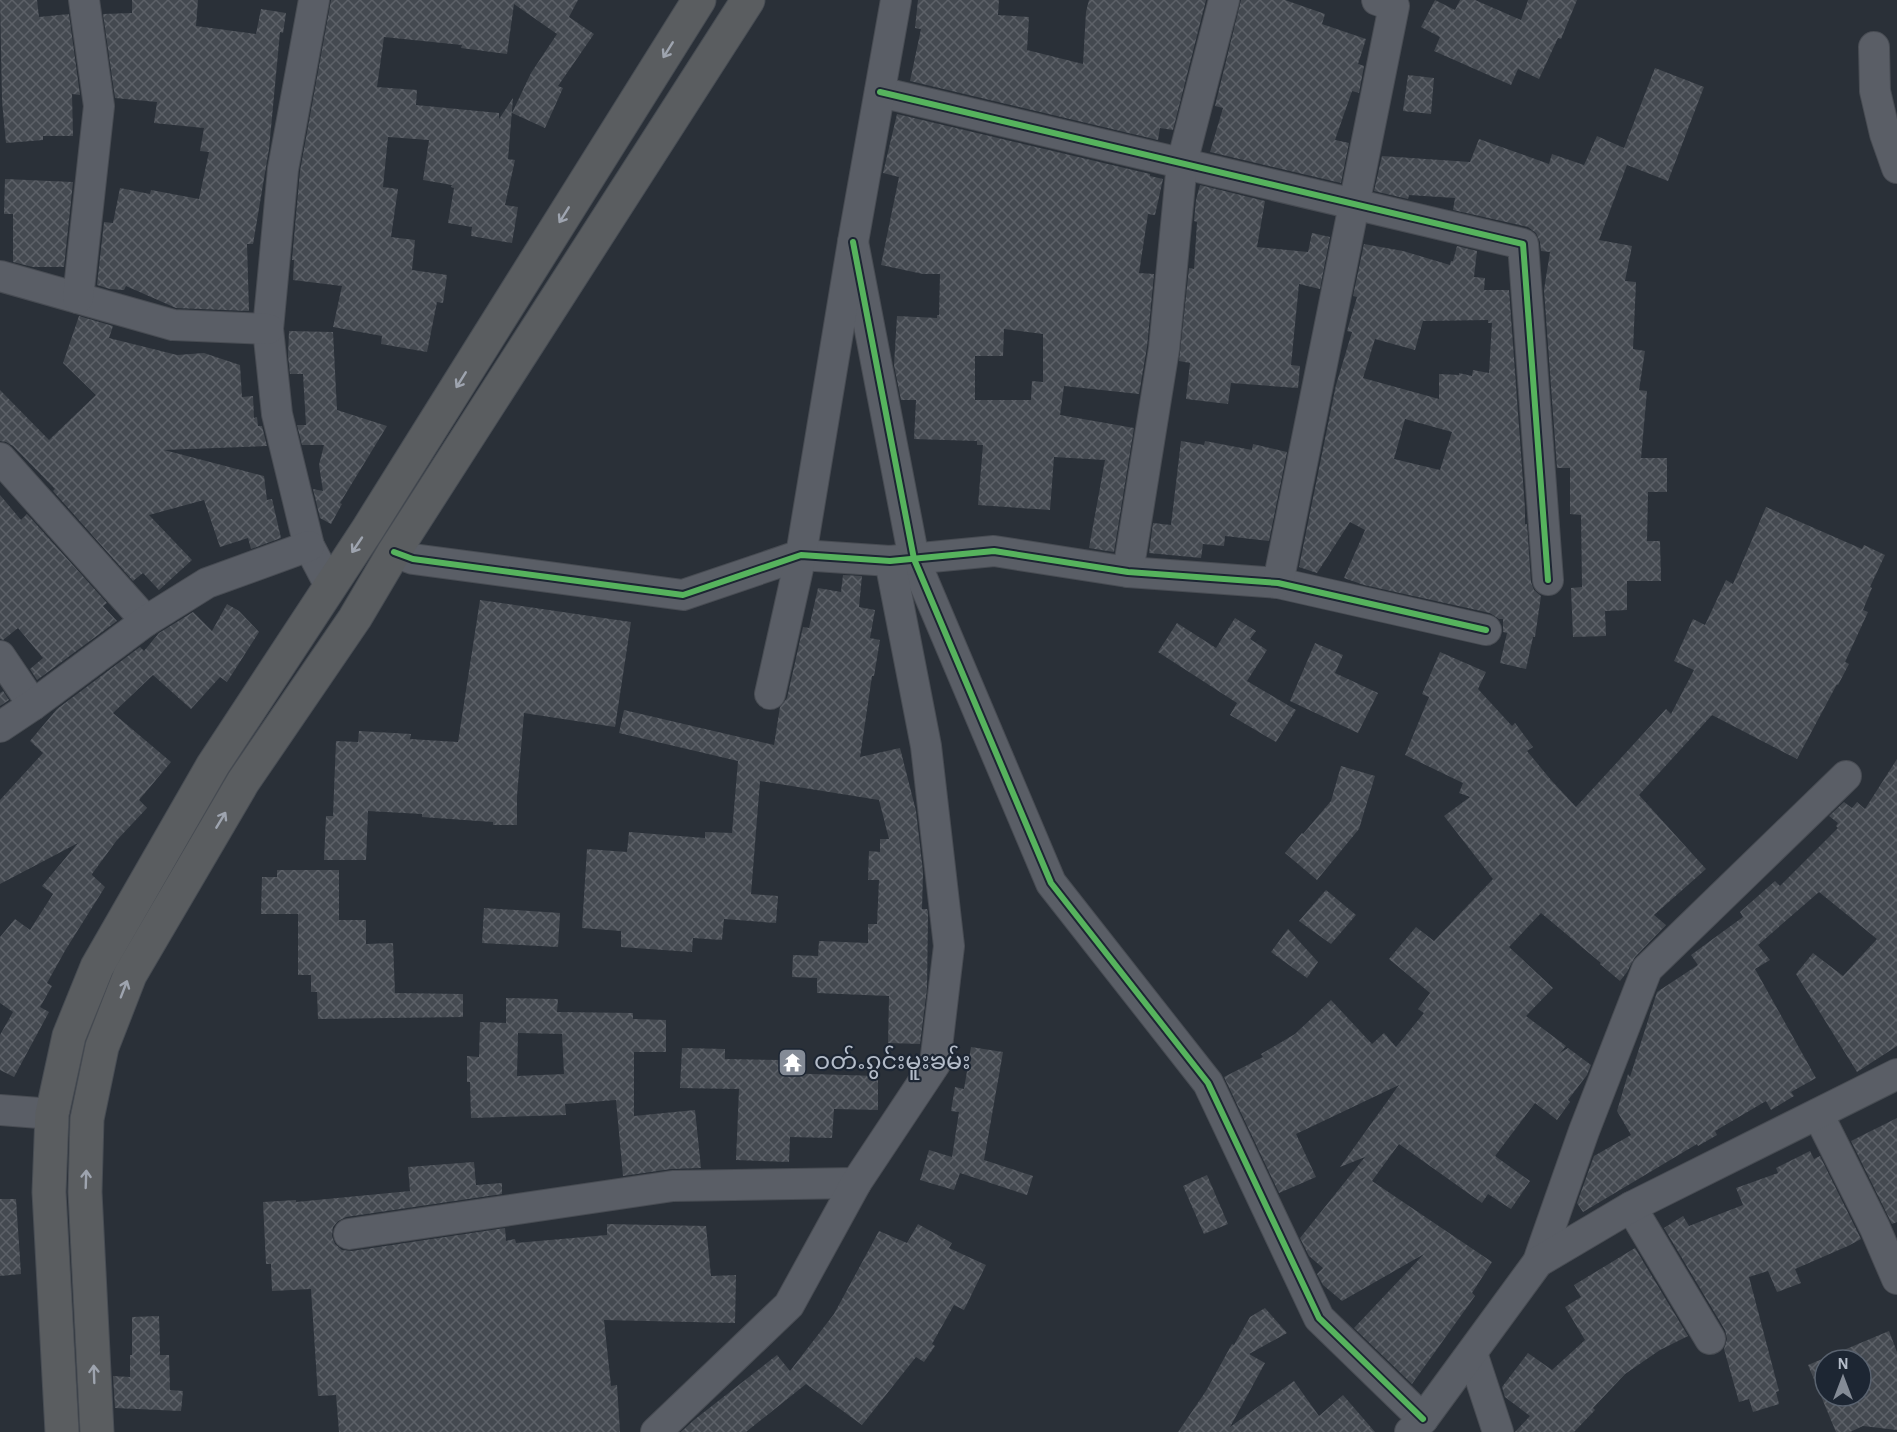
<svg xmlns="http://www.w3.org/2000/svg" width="1897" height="1432" viewBox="0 0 1897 1432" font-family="'Alegreya Sans','Noto Sans Myanmar',sans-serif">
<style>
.building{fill:url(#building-cross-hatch);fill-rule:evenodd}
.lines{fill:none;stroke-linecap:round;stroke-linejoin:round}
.minor-casing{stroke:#484c53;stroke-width:32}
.highway-casing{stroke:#474c53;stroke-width:35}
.minor{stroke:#5a5e66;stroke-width:30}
.highway{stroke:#5a5d60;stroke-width:33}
.cycleway-casing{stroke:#1d2633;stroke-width:10}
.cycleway{stroke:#56b35d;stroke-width:6}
.oneway{stroke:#9ea4af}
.labels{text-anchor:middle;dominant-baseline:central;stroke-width:4.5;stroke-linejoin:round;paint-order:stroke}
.poi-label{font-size:24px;fill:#b4bcc9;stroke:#1d2633;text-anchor:start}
</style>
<defs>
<pattern id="building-cross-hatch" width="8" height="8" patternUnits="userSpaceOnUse" patternTransform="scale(1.5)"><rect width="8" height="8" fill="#444950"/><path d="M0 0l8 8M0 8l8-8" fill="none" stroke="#5d6168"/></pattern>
</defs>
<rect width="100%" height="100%" fill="#2a3038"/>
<g class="building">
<path d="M0 0H37L39 17 69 14 80 95 72 94 73 136H43V140L6 143 2 101Z"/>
<path d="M132 0H198L196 26 256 34 261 9 286 13 283 33 280 32 269 149 253 244H247L249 311 176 308 126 286 124 290 110 289 97 285 104 222 113 223 120 188 150 194 151 190 199 199 209 152 200 151 204 128 154 123 157 102 115 98 103 14 132 13Z"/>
<path d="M331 0H578L569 17 594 34 558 86 563 88 545 128 512 113 531 73 557 34 514 4 507 54 461 48 462 45 384 37 377 87 417 90 416 105 499 113V119L513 98 508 159 515 160 505 205 518 207 512 243 471 236 472 227 448 223 454 188 451 187 452 185 423 180 429 140 388 137 383 187 398 189 391 237 415 240 412 270 447 275 443 303 437 302 427 352 381 344 382 336 333 327 342 286 293 280 294 260H292L300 171Z"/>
<path d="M918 0H999L998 15 1029 17 1027 50 1083 64 1086 12 1089 0H1206L1173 130 1160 128 1158 140 910 81 921 29 915 28Z"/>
<path d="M1241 0H1285L1325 14 1322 24 1366 39 1358 64 1364 66 1359 93 1352 91 1335 140 1349 143 1341 183 1210 152 1223 108 1215 106Z"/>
<path d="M1435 0 1455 10 1460 0H1475L1521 20 1528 0H1577L1561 39 1558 38 1539 79 1518 69 1511 85 1434 51 1440 37 1421 27Z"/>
<path d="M1655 68 1704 87 1668 181 1627 165 1599 240 1632 246 1625 281 1636 282 1633 349 1645 351 1639 390 1647 391 1641 458H1667V492H1648L1647 541H1660L1661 581H1627V610L1605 611 1606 636 1573 637 1571 588 1582 587 1581 515 1570 514V468H1557L1544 290 1550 252 1541 251 1540 242 1536 233 1528 227 1453 210 1455 198 1409 195 1408 199 1374 191 1382 156 1470 162 1479 139 1549 164 1552 154 1584 165 1597 136 1624 148Z"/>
<path d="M1408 75 1434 78 1431 114 1403 111Z"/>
<path d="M897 114 1150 174V176L1163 179 1155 215 1148 214 1139 273 1154 274 1147 347 1139 394 1064 386 1060 415 1134 428 1114 552 1089 548 1105 460 1054 457 1050 510 978 505 983 445H977V441L914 439 916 400H901L894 365 897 316 937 318V315H939L940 274H923L881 265 899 177 883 173ZM1004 329 1043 334V382L1032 381 1031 400H975V356H1003Z"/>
<path d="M5 179 73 182 64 267H33L13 262V214H4Z"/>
<path d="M1200 185 1265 201 1257 247 1308 252 1312 233 1330 237 1320 289 1299 284 1291 365 1300 366 1298 388 1231 383 1228 404 1186 399 1190 363 1179 361 1189 268 1194 269 1197 222 1194 221 1196 200Z"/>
<path d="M1364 244 1403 251 1450 265 1451 261H1453L1457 246 1477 251 1474 277 1485 278 1484 290H1509L1525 509V524H1527L1531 582 1534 590 1541 596 1535 637H1533L1526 669 1500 663 1507 633 1503 632V619H1499L1490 613 1364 585 1344 578 1365 530 1350 522 1317 573 1299 567 1336 385 1352 332 1347 331 1357 297 1353 296ZM1488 320V323H1492L1489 373 1473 370 1472 376 1459 373V375L1439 374V399L1363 378 1375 339 1415 350 1423 321ZM1405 419 1452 432 1440 470 1394 459Z"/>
<path d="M79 316 113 326 109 338 177 355 204 353 240 365 242 397 253 396 254 418 257 417 258 426H262L267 446 164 450 264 476 267 500 272 499 281 538 251 549 248 538 220 547 204 500 149 515 192 560 159 590 143 573 133 581 53 491 55 489 13 446 6 442 0 441V390L49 440 96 395 63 363Z"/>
<path d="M289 331 333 332 337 410 387 426 340 503 342 504 331 524 320 518 313 489 323 491 319 465 324 445H302L297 425H306L303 374H290L288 356Z"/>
<path d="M1181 441 1204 445 1205 441 1252 450 1253 444 1287 452 1269 541 1225 536 1224 546 1203 544 1201 558 1149 553 1153 523 1171 525Z"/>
<path d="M0 495 21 520 27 514 107 603 103 606 117 621 37 680 30 669 43 658 18 628 3 640 0 639Z"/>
<path d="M1766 507 1862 549 1864 545 1885 555 1870 587 1872 588 1863 610 1868 612 1845 662 1849 664 1838 685 1837 684 1797 759 1712 715 1639 795 1706 869 1654 915 1666 925 1635 957 1627 972 1620 981 1600 964 1601 963 1541 913 1509 947 1553 988 1526 1016 1566 1046 1560 1053 1568 1048 1591 1065 1587 1075 1568 1100 1570 1102 1557 1120 1535 1103 1495 1156 1530 1181 1511 1209 1488 1194 1482 1203 1399 1144 1372 1181 1492 1262 1472 1293 1475 1296 1412 1384 1354 1328 1424 1254 1342 1301 1323 1285 1317 1274 1323 1268 1309 1256 1300 1238 1365 1157 1340 1167 1399 1085 1296 1134 1316 1177 1279 1193 1224 1077 1263 1057 1261 1054 1295 1034 1331 1000 1372 1044 1384 1033 1396 1047 1424 1013 1418 1009 1430 993 1389 959 1416 927 1434 941 1493 879 1444 816 1470 797 1459 793 1463 783 1405 755 1429 697 1422 694 1440 652 1486 672 1478 689 1512 726 1515 723 1533 747 1527 751 1551 780 1576 807 1666 709 1671 714 1694 670 1674 661 1684 639 1693 619 1705 625 1726 580 1733 584Z"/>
<path d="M843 575 862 576 859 607 875 610 870 638 880 640 874 676H872L860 757 900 748 916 811 923 872 922 909H927L928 911 927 989 920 1044 888 1043 889 996 817 993V978L792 977 793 955 818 956 819 941 868 943V924H877L879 880H868L869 851 880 852V839H889L879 800 760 781 751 894 778 896 776 923 724 919 722 940 693 938 692 952 621 947V931L582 928 587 849 627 852 629 832 705 838V832L732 833 738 761 619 733 624 710 774 745 780 707 787 698 803 627 809 628 818 588 841 592Z"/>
<path d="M480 600 631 622 615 727 524 713 517 796V825H493V822L422 817V814L368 811 366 860H324L326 816H333L336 741 358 742 359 731 411 734 410 739 458 742Z"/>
<path d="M227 604 239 611 259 632 227 682 220 677 191 709 153 675 113 713 171 762 139 800 147 808 117 840 92 874V875L105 887 66 949 47 983 52 986 40 1007 49 1012 14 1077 0 1070V1035L13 1012 0 1003V937L15 919 30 930 53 894 42 886 78 843 0 884V800L43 753 30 741 57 709 140 647 144 651 159 633 193 612 212 631Z"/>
<path d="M1235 618 1256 631 1250 639 1267 650 1247 681 1296 710 1276 742 1230 715 1237 703 1158 652 1177 623 1216 648Z"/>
<path d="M1315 643 1343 655 1335 673 1378 693 1358 733 1290 701Z"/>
<path d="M3 691 9 700 0 706V693Z"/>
<path d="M1897 759V1046L1857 1072 1796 974 1813 953 1843 976 1877 939 1819 892 1758 945 1770 960 1755 969 1816 1078 1791 1092 1794 1096 1771 1110 1766 1101 1715 1131 1717 1135 1698 1146 1697 1144 1583 1212 1577 1203 1594 1156 1631 1135 1617 1111 1628 1074 1630 1077 1657 992 1698 965 1691 955 1743 917 1740 912 1775 881 1780 886 1838 828 1836 826 1838 823 1829 816 1844 802 1852 808 1857 802 1865 809Z"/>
<path d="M1341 766 1375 776 1359 829 1317 880 1285 853 1302 833 1303 834 1331 801Z"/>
<path d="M277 870H339V920H366V944L393 943 395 993 463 994V1017L318 1019 317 992H311V975H298V914H261L262 877H277Z"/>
<path d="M1326 890 1356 915 1331 944 1299 921Z"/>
<path d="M484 908 560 913 558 947 482 943Z"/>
<path d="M1288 929 1318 962 1307 978 1271 952Z"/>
<path d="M506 998 558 999 557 1012 633 1013V1019L666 1020V1052H634V1116L695 1110 701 1168 671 1169 623 1176 616 1100 565 1104 566 1115 471 1118 470 1082H467V1056L479 1057 480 1022 506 1023ZM518 1033 562 1034 564 1074 517 1076Z"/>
<path d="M971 1047 1003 1052 984 1160 1033 1176 1027 1195 960 1173 954 1190 920 1180 929 1150 952 1157 959 1112 951 1111 955 1087 964 1089Z"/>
<path d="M682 1048 725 1049V1059L780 1060 779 1073 878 1076V1110L834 1109 832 1138 790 1137 789 1162 736 1160 739 1089 680 1088Z"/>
<path d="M1897 1118V1222L1892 1224 1851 1141Z"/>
<path d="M1810 1151 1814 1159 1820 1156 1861 1239 1848 1246 1795 1269 1801 1283 1777 1292 1768 1271 1749 1277 1779 1391 1776 1392 1779 1404 1753 1412 1749 1399 1739 1402 1724 1349 1727 1339 1725 1330 1664 1228 1683 1216 1689 1226 1743 1205 1736 1188 1778 1173 1776 1168Z"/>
<path d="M474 1162 476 1185 502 1183V1194L346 1217 338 1221 333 1227 332 1236 335 1244 342 1250 352 1251 505 1228 506 1241 515 1239 516 1243 607 1235V1224L706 1226 711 1276 736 1275 735 1323 604 1320 611 1386 617 1385 620 1432H339L336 1395 318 1396 311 1289 272 1291 271 1264H266L263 1202 296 1200V1202L410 1191 408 1167Z"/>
<path d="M1207 1175 1228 1224 1204 1234 1183 1186Z"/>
<path d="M0 1199H16L21 1274 0 1276Z"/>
<path d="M918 1224 952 1243 949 1248 986 1265 964 1310 954 1305 932 1344 935 1346 924 1362 916 1357 862 1425 806 1384 746 1432H681L694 1420 777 1355 790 1371 834 1314 879 1231 907 1243Z"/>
<path d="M1635 1248 1688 1336 1660 1350 1625 1374 1593 1408 1595 1410 1574 1432H1515L1530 1416 1505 1397 1502 1387 1528 1353 1552 1370 1585 1340 1565 1307 1581 1297 1574 1285Z"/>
<path d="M1265 1308 1287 1333 1249 1354 1265 1363 1230 1427 1294 1381 1319 1416 1343 1395 1375 1432H1178L1206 1391 1232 1344 1234 1345 1250 1317Z"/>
<path d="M159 1316 160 1355H169L170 1390 183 1391 181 1411 115 1408 113 1376 130 1377V1355H132V1317Z"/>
<path d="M1889 1331 1897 1352V1430L1863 1426 1850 1432H1836L1808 1365ZM1825 1360H1861V1396H1825Z"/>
</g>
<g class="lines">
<defs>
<g id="minor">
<path d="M314 0 283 169 268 329 277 414 309 546 330 586"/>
<path d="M1874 47 1875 91 1885 134 1897 168"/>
<path d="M880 92 1523 244 1548 580"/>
<path d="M853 242 914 559 1051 883 1208 1083 1319 1318 1423 1419"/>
<path d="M0 276 173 325 268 329"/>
<path d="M78 298 99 106 84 0"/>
<path d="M0 458 146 621"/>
<path d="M394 552 413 559 683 595 801 555 890 561 994 551 1128 572 1278 583 1486 630"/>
<path d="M1128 572 1164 349 1182 163 1224 0"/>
<path d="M1278 583 1394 6 1377 0"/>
<path d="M0 656 33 705"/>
<path d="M770 694 801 555 853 242 896 0"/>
<path d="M0 727 33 705 146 621 207 583 309 546"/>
<path d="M0 1110 52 1114"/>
<path d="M1818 1114 1875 1228 1897 1279"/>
<path d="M1631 1207 1710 1339"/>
<path d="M349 1234 673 1186 856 1183"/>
<path d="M1538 1262 1584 1131 1647 969 1846 776"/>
<path d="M1472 1353 1498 1432"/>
<path d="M656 1432 789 1305 856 1183 935 1064 949 946 926 746 890 561"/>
<path d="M1410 1432 1423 1419 1538 1262 1631 1207 1897 1074"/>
</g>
<g id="highway">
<path d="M62 1432 49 1192 52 1114 69 1036 97 967 213 765 368 529 699 0"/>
<path d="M97 1432 85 1192 87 1119 102 1047 130 975 243 782 355 618 394 552 748 0"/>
</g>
</defs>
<use href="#minor" class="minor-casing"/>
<use href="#highway" class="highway-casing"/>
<use href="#minor" class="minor"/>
<use href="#highway" class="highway"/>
<defs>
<g id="cycleway">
<path d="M880 92 1523 244 1548 580"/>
<path d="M853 242 914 559 1051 883 1208 1083 1319 1318 1423 1419"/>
<path d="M394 552 413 559 683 595 801 555 890 561 994 551 1128 572 1278 583 1486 630"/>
</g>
</defs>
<use href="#cycleway" class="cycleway-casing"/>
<use href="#cycleway" class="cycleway"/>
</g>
<defs><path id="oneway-shaft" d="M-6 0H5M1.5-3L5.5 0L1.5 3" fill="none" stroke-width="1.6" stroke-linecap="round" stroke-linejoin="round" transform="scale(1.5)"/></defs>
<g class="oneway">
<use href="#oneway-shaft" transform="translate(668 50) rotate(122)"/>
<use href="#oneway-shaft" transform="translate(564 215) rotate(122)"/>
<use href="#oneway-shaft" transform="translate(461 380) rotate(122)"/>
<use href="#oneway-shaft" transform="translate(357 545) rotate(124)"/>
<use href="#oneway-shaft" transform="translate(221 820) rotate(-59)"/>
<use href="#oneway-shaft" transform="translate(124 989) rotate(-69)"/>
<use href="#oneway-shaft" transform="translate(86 1179) rotate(-88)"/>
<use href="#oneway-shaft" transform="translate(94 1374) rotate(-92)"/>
</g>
<defs>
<symbol id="temple-square" viewBox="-11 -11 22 22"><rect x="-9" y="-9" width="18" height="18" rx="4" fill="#848b96" stroke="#1d2633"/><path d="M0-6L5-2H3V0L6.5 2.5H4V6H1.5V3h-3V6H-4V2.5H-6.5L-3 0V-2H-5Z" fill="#fff"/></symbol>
</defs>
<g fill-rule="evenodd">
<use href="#temple-square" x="776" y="1046" width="33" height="33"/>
</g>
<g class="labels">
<g class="poi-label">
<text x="814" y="1062">ဝတ်ႉၵွင်းမူးၶမ်း</text>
</g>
</g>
<g transform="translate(1843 1378)"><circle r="28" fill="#1d2633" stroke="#59626f" stroke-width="1.5"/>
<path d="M0-4.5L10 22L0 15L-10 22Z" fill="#848b96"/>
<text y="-9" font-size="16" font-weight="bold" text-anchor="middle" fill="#b4bcc9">N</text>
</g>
</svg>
